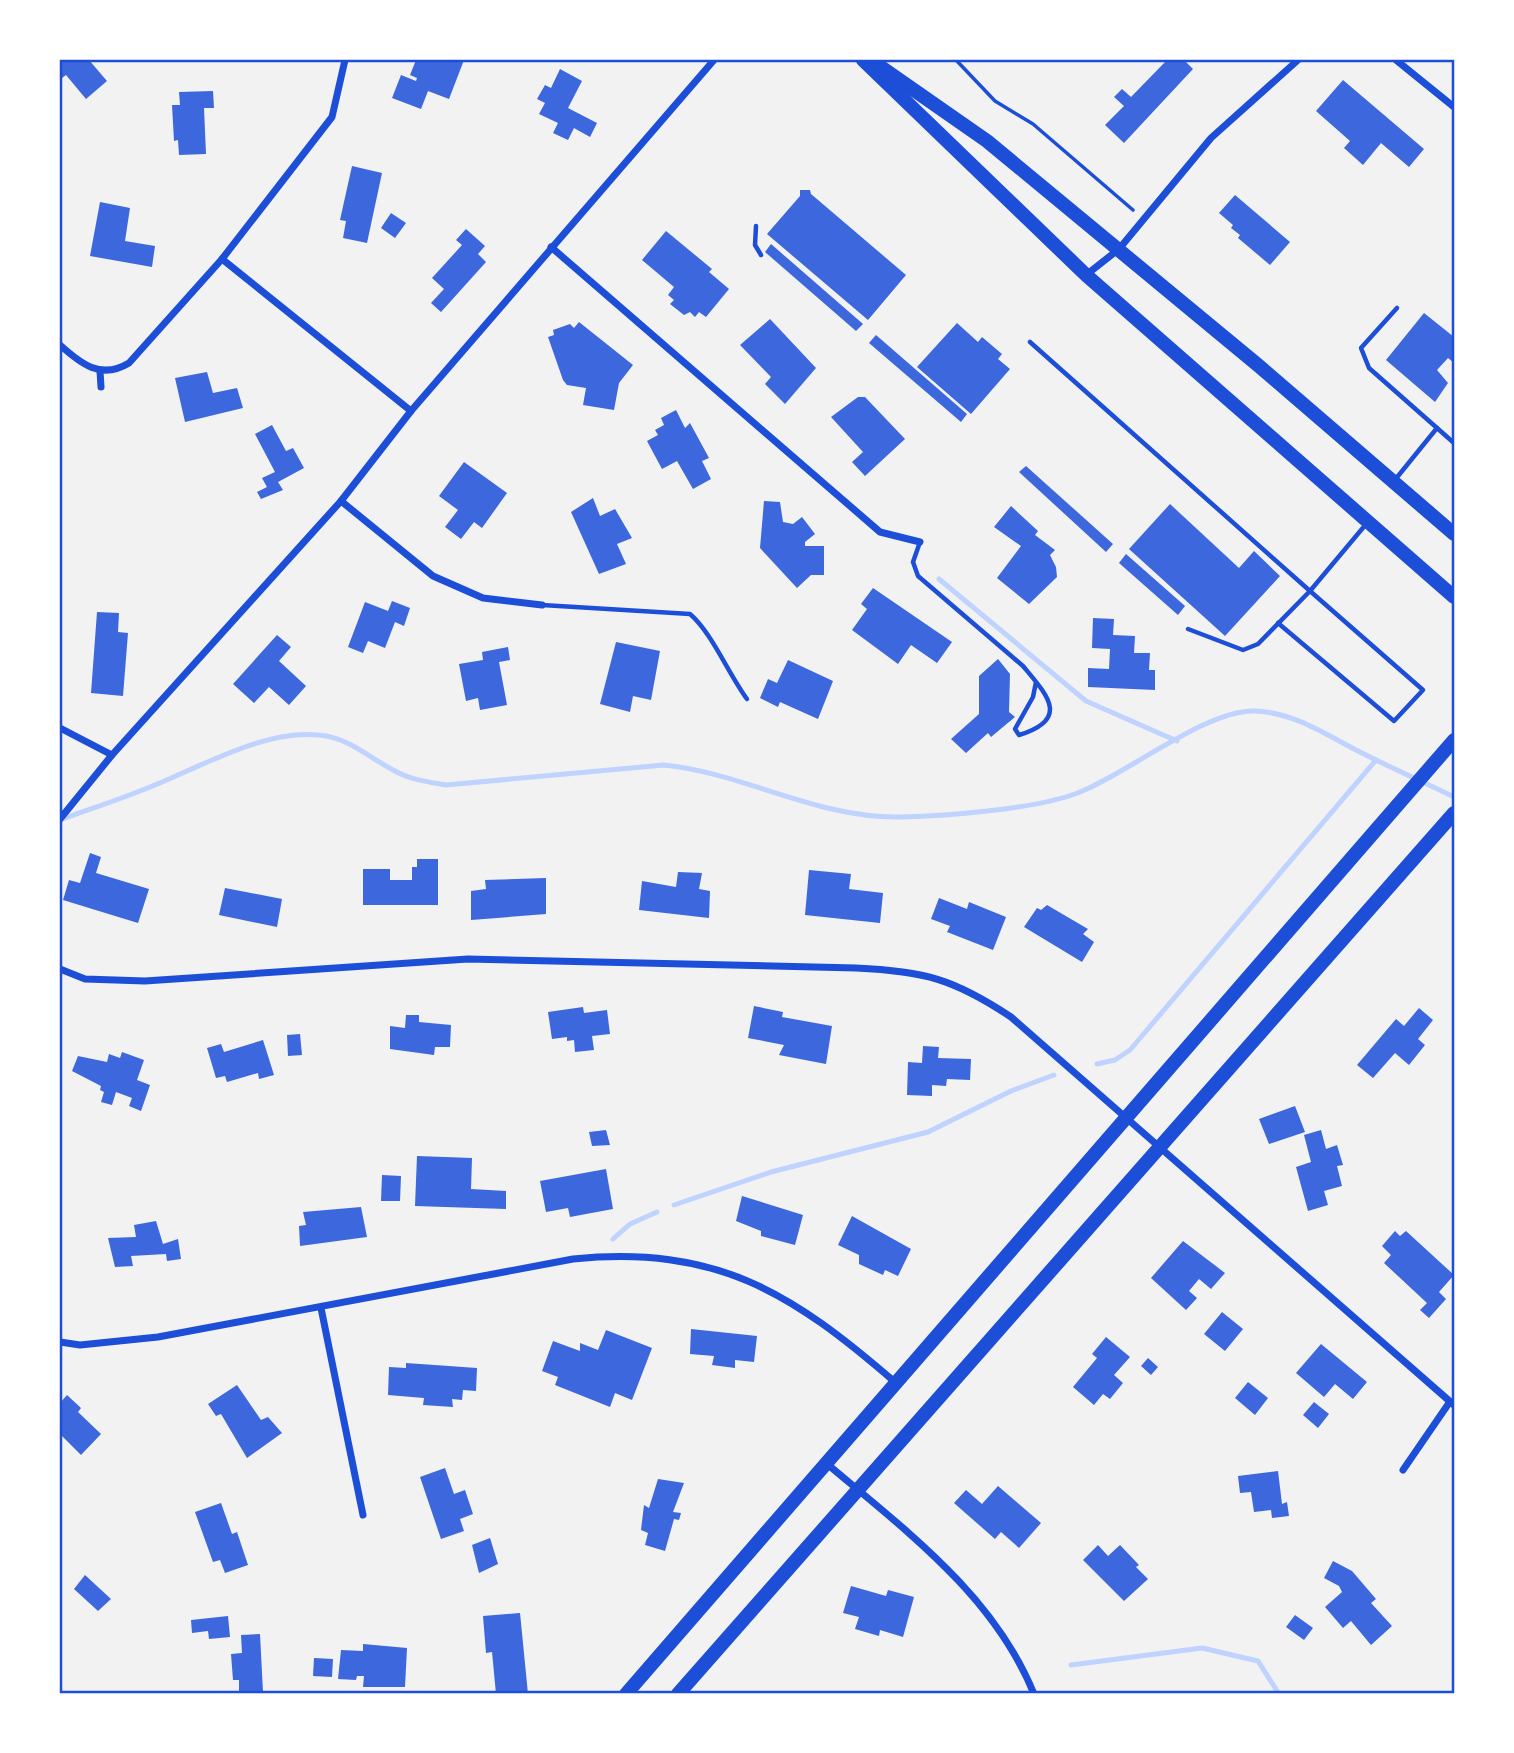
<svg xmlns="http://www.w3.org/2000/svg" width="1514" height="1753" viewBox="0 0 1514 1753" font-family="'IBM Plex Sans',sans-serif">
<style>
.lines{fill:none;stroke-linecap:round;stroke-linejoin:round}
.stream{stroke:#bfd3fe;stroke-width:5}
.building{fill:#3d67dc}
.path{stroke:#1d4ed8;stroke-width:3.5}
.service{stroke:#1d4ed8;stroke-width:4.5}
.minor{stroke:#1d4ed8;stroke-width:7}
.primary{stroke:#1d4ed8;stroke-width:14}
.neatline{fill:none;stroke:#1d4ed8;stroke-width:2.5}
</style>
<rect width="100%" height="100%" fill="#f2f2f2"/>
<g class="lines">
<g class="stream">
<path d="M939 579 1086 701 1177 741"/>
<path d="M60 820C90 809 121 799 150 787 201 767 262 730 318 735 349 737 369 758 395 771 411 780 429 782 446 785L664 765C744 773 818 819 901 817 947 816 1033 809 1075 794 1125 776 1207 708 1256 711 1293 713 1322 732 1354 749 1387 766 1421 781 1454 797"/>
<path d="M1097 1064 1115 1060 1130 1050 1376 760"/>
<path d="M674 1205 771 1172 928 1132 1011 1091 1054 1075"/>
<path d="M613 1239 630 1224 657 1212"/>
<path d="M1071 1665 1202 1648 1258 1661 1279 1694"/>
</g>
</g>
<g class="building">
<path d="M60 60H89L107 81 86 99 66 75 62 78 60 75Z"/>
<path d="M416 60H464L449 99 428 91 421 109 392 98 401 75 416 81 417 78 410 75Z"/>
<path d="M1167 60H1184L1193 69 1124 143 1105 125 1124 106 1114 97 1122 89 1131 97Z"/>
<path d="M560 69 582 81 568 108 597 123 590 137 574 128 568 140 553 133 558 123 539 114 545 103 537 99 545 85 551 88Z"/>
<path d="M1343 80 1424 149 1409 167 1381 143 1363 165 1344 148 1350 141 1316 111Z"/>
<path d="M213 91 214 108H204L206 154 179 155 178 140 174 141 172 105H180L179 92Z"/>
<path d="M352 166 382 173 367 243 343 238 346 221 340 220Z"/>
<path d="M800 190H810L811 194 906 275 868 320 767 234 800 196Z"/>
<path d="M1235 195 1290 242 1270 265 1238 238 1240 235 1231 228 1233 225 1219 213Z"/>
<path d="M100 202 130 208 125 241 155 246 152 267 90 256Z"/>
<path d="M391 213 406 223 395 238 381 228Z"/>
<path d="M466 229 485 246 478 254 486 262 441 312 431 303 444 289 432 278 462 245 456 240Z"/>
<path d="M666 231 712 269 709 272 729 289 706 317 699 312 695 317 690 312 684 315 670 304 674 300 668 295 674 287 642 260Z"/>
<path d="M771 244 863 324 856 331 765 252Z"/>
<path d="M1424 313 1454 337V363L1448 358 1437 370 1448 383 1435 402 1386 360Z"/>
<path d="M770 319 816 368 785 404 765 384 771 377 740 345Z"/>
<path d="M579 322 633 365 619 383 614 410 583 405 586 388 567 385 563 380 548 337 554 335 553 330 570 324 574 328Z"/>
<path d="M957 323 978 342 982 337 1002 354 998 359 1010 369 971 414 917 367Z"/>
<path d="M876 335 967 414 961 422 869 343Z"/>
<path d="M207 372 213 393 237 388 243 408 185 422 175 378Z"/>
<path d="M858 397H865L905 439 865 476 852 462 863 452 831 417Z"/>
<path d="M676 410 685 428 690 423 709 458 702 461 711 479 693 489 677 461 662 469 647 441 658 435 655 430 664 425 661 418Z"/>
<path d="M272 425 286 451 293 448 304 468 278 482 283 490 261 499 257 492 267 487 262 478 275 472 255 434Z"/>
<path d="M464 462 507 493 482 528 474 522 461 539 445 527 458 510 439 496Z"/>
<path d="M1026 466 1113 544 1106 552 1019 472Z"/>
<path d="M593 498 600 516 615 509 632 538 617 544 626 564 599 574 571 512Z"/>
<path d="M764 501 780 502 783 522 793 524 802 517 815 534 805 542V546H824V575H811L797 588 760 548Z"/>
<path d="M1170 504 1239 568 1254 551 1280 576 1225 636 1129 549Z"/>
<path d="M1011 506 1038 531 1035 535 1055 550 1050 555 1056 567 1057 577 1029 604 997 578 1021 546 994 527Z"/>
<path d="M1126 554 1185 606 1178 615 1119 563Z"/>
<path d="M873 588 952 642 937 663 911 645 898 664 852 630 867 609 861 604Z"/>
<path d="M392 601 410 608 404 626 395 622 385 648 368 641 363 653 348 647 365 602 388 611Z"/>
<path d="M97 612 119 613 118 632 128 633 123 696 91 693Z"/>
<path d="M1093 618 1114 619 1113 635 1135 636 1134 653H1150L1149 670H1155V690L1088 687V668L1109 669 1110 649 1092 648Z"/>
<path d="M277 635 291 647 279 661 306 686 289 705 269 687 254 703 233 684Z"/>
<path d="M616 642 660 651 651 700 633 696 630 712 600 704Z"/>
<path d="M508 647 510 660 499 662 507 705 480 710 478 698 466 701 459 664 483 660 482 652Z"/>
<path d="M998 659 1010 674 1009 712 1015 717 991 737 988 733 966 753 951 739 979 714V676Z"/>
<path d="M788 660 833 681 818 719 780 702 778 707 760 698 768 679 777 683Z"/>
<path d="M90 853 101 857 96 873 149 889 138 923 63 900 69 880 80 883Z"/>
<path d="M417 859H438V905H363V869H390V880H412V867H417Z"/>
<path d="M809 870 851 874 849 889 883 893 880 923 805 915Z"/>
<path d="M678 872 702 873 699 889 710 891 709 918 639 910 642 881 676 887Z"/>
<path d="M546 878V914L471 920V891L486 889 485 880Z"/>
<path d="M225 888 282 899 277 927 219 915Z"/>
<path d="M939 898 967 909 969 902 1006 917 993 950 947 932 950 926 931 919Z"/>
<path d="M1047 905 1088 929 1083 934 1094 942 1082 962 1024 927 1037 908 1041 910Z"/>
<path d="M754 1006 783 1012 782 1017 832 1026 826 1064 779 1055 784 1045 748 1038Z"/>
<path d="M583 1007 584 1013 607 1010 610 1034 592 1036 594 1050 575 1052 574 1040 567 1041V1037L552 1039 548 1012Z"/>
<path d="M1419 1008 1433 1020 1418 1039 1425 1045 1409 1065 1395 1053 1373 1078 1357 1065 1396 1019 1404 1026Z"/>
<path d="M406 1015H419V1022L451 1025 450 1047H435L434 1055 390 1049V1026L405 1028Z"/>
<path d="M300 1034 302 1055 288 1056 287 1035Z"/>
<path d="M263 1040 274 1075 259 1079 258 1073 227 1082 225 1076 216 1078 207 1048 221 1044 224 1052Z"/>
<path d="M923 1046 939 1047 938 1058 971 1059 970 1080 947 1079 946 1086 932 1085V1096L907 1095 908 1062 922 1063Z"/>
<path d="M122 1052 144 1060 137 1080 150 1085 141 1111 129 1106 132 1098 116 1092 112 1105 101 1102 104 1092 100 1090 101 1086 72 1071 78 1056 107 1062 109 1054 120 1058Z"/>
<path d="M1295 1106 1305 1132 1269 1144 1259 1119Z"/>
<path d="M606 1130 610 1145 592 1146 589 1132Z"/>
<path d="M1321 1130 1326 1149 1337 1145 1343 1165 1337 1166 1342 1186 1324 1191 1328 1205 1308 1211 1296 1167 1311 1162 1304 1135Z"/>
<path d="M417 1156 472 1158 471 1189 506 1191V1209L415 1206Z"/>
<path d="M606 1169 613 1209 570 1217 568 1208 546 1212 540 1181Z"/>
<path d="M382 1175 401 1176 400 1201H381Z"/>
<path d="M742 1196 803 1215 795 1245 761 1236V1231L736 1221Z"/>
<path d="M361 1207 367 1237 300 1246 299 1226 306 1225 303 1212Z"/>
<path d="M852 1216 911 1249 898 1276 885 1270 883 1275 859 1264V1255L838 1245Z"/>
<path d="M156 1221 163 1244 178 1239 181 1259 167 1261 166 1254 131 1256 133 1266 115 1267 108 1238 136 1237 134 1225Z"/>
<path d="M1395 1231 1400 1236 1406 1231 1454 1275 1439 1292 1446 1299 1429 1318 1420 1310 1427 1303 1384 1263 1391 1255 1382 1246Z"/>
<path d="M1183 1241 1225 1273 1211 1289 1199 1279 1189 1291 1197 1298 1186 1310 1151 1278Z"/>
<path d="M1222 1312 1243 1329 1225 1351 1204 1334Z"/>
<path d="M691 1329 757 1336 754 1362 735 1360V1368L712 1365 714 1356 690 1354Z"/>
<path d="M606 1330 652 1348 632 1400 615 1393 610 1407 555 1385 558 1377 542 1371 553 1341 580 1351V1343L598 1350Z"/>
<path d="M1106 1337 1130 1357 1114 1375 1123 1383 1110 1399 1103 1394 1094 1405 1073 1387 1097 1358 1092 1354Z"/>
<path d="M1321 1344 1367 1382 1353 1399 1335 1384 1324 1397 1296 1373Z"/>
<path d="M1148 1358 1158 1367 1151 1375 1141 1366Z"/>
<path d="M406 1363 477 1368 476 1391 463 1390 462 1400 452 1399 453 1407 423 1405 424 1398 388 1395 389 1367 406 1368Z"/>
<path d="M1248 1382 1268 1398 1255 1415 1235 1398Z"/>
<path d="M237 1385 261 1420 268 1417 282 1433 247 1458 221 1414 216 1416 208 1404Z"/>
<path d="M67 1395 81 1408 78 1412 101 1434 81 1455 60 1434V1403Z"/>
<path d="M1314 1402 1329 1414 1318 1428 1303 1415Z"/>
<path d="M445 1468 454 1494 465 1490 473 1514 460 1519 464 1531 441 1539 420 1477Z"/>
<path d="M1278 1471 1282 1504 1287 1502 1289 1516 1272 1518 1271 1510 1254 1512 1251 1492 1240 1493 1238 1476Z"/>
<path d="M658 1479 684 1483 673 1512 681 1513 679 1520 674 1519 665 1551 645 1545 648 1533 641 1530 644 1505 649 1508Z"/>
<path d="M998 1486 1041 1523 1019 1548 1001 1532 995 1539 954 1503 966 1490 982 1504Z"/>
<path d="M221 1503 232 1534 237 1532 248 1565 225 1573 220 1560 213 1562 195 1512Z"/>
<path d="M490 1538 498 1564 479 1573 472 1545Z"/>
<path d="M1098 1545 1108 1556 1120 1545 1139 1565 1136 1567 1148 1579 1124 1601 1083 1560Z"/>
<path d="M1333 1561 1352 1571 1376 1599 1371 1603 1392 1626 1371 1645 1351 1621 1343 1628 1325 1607 1342 1592 1339 1586 1324 1578Z"/>
<path d="M85 1575 111 1599 98 1611 74 1589Z"/>
<path d="M851 1586 886 1596 888 1590 914 1597 903 1637 880 1630 879 1636 855 1629 859 1617 843 1613Z"/>
<path d="M520 1613 528 1694H496L492 1652 486 1653 483 1616Z"/>
<path d="M1295 1615 1313 1628 1304 1640 1286 1627Z"/>
<path d="M228 1616 230 1637 209 1639 208 1631 192 1633 191 1620Z"/>
<path d="M260 1634 263 1692 239 1693V1680H233L231 1654 242 1653 241 1635Z"/>
<path d="M363 1644 407 1648 405 1687H363L364 1676H357L356 1680 338 1679 341 1650 363 1651Z"/>
<path d="M314 1658 333 1659 332 1677 313 1676Z"/>
</g>
<g class="lines">
<path class="path" d="M956 60 995 101 1033 124 1133 210"/>
<g class="service">
<path d="M756 226 755 245 761 255"/>
<path d="M1397 308 1361 348 1369 368 1437 428"/>
<path d="M1030 342 1310 591 1258 644 1243 650 1188 629"/>
<path d="M1394 481 1437 428 1454 443"/>
<path d="M920 542 913 562 918 576 1023 666C1047 695 1071 719 1019 735L1015 729 1033 697 1036 682"/>
<path d="M542 605 690 614C712 633 728 673 747 699"/>
<path d="M1278 623 1394 721 1423 690 1310 591 1367 523"/>
</g>
<g class="minor">
<path d="M1396 60 1454 107"/>
<path d="M551 247 880 532 920 542"/>
<path d="M222 259 411 411"/>
<path d="M1086 275 1119 249 1211 138 1298 60"/>
<path d="M60 345C81 364 101 380 129 363L222 259 332 117 345 60"/>
<path d="M100 371 101 387"/>
<path d="M341 501 433 576 483 598 542 605"/>
<path d="M60 728 112 755"/>
<path d="M60 819 112 755 341 501 411 411 714 60"/>
<path d="M60 969 85 979 145 981 468 959 856 968C924 971 954 979 1011 1017L1454 1405"/>
<path d="M321 1308 363 1515"/>
<path d="M60 1342 80 1345 158 1337 573 1259C717 1245 791 1292 896 1383"/>
<path d="M826 1463C905 1530 994 1595 1034 1694"/>
<path d="M1403 1470 1449 1403"/>
</g>
<g class="primary">
<path d="M863 60 1086 275 1454 597"/>
<path d="M878 65 987 141 1259 366 1454 534"/>
<path d="M626 1694 1454 740"/>
<path d="M678 1694 1454 813"/>
</g>
</g>
<rect width="1514" height="1753" fill="none" stroke="#ffffff" stroke-width="122"/>
<rect x="61" y="61" width="1392" height="1631" class="neatline"/>
</svg>
